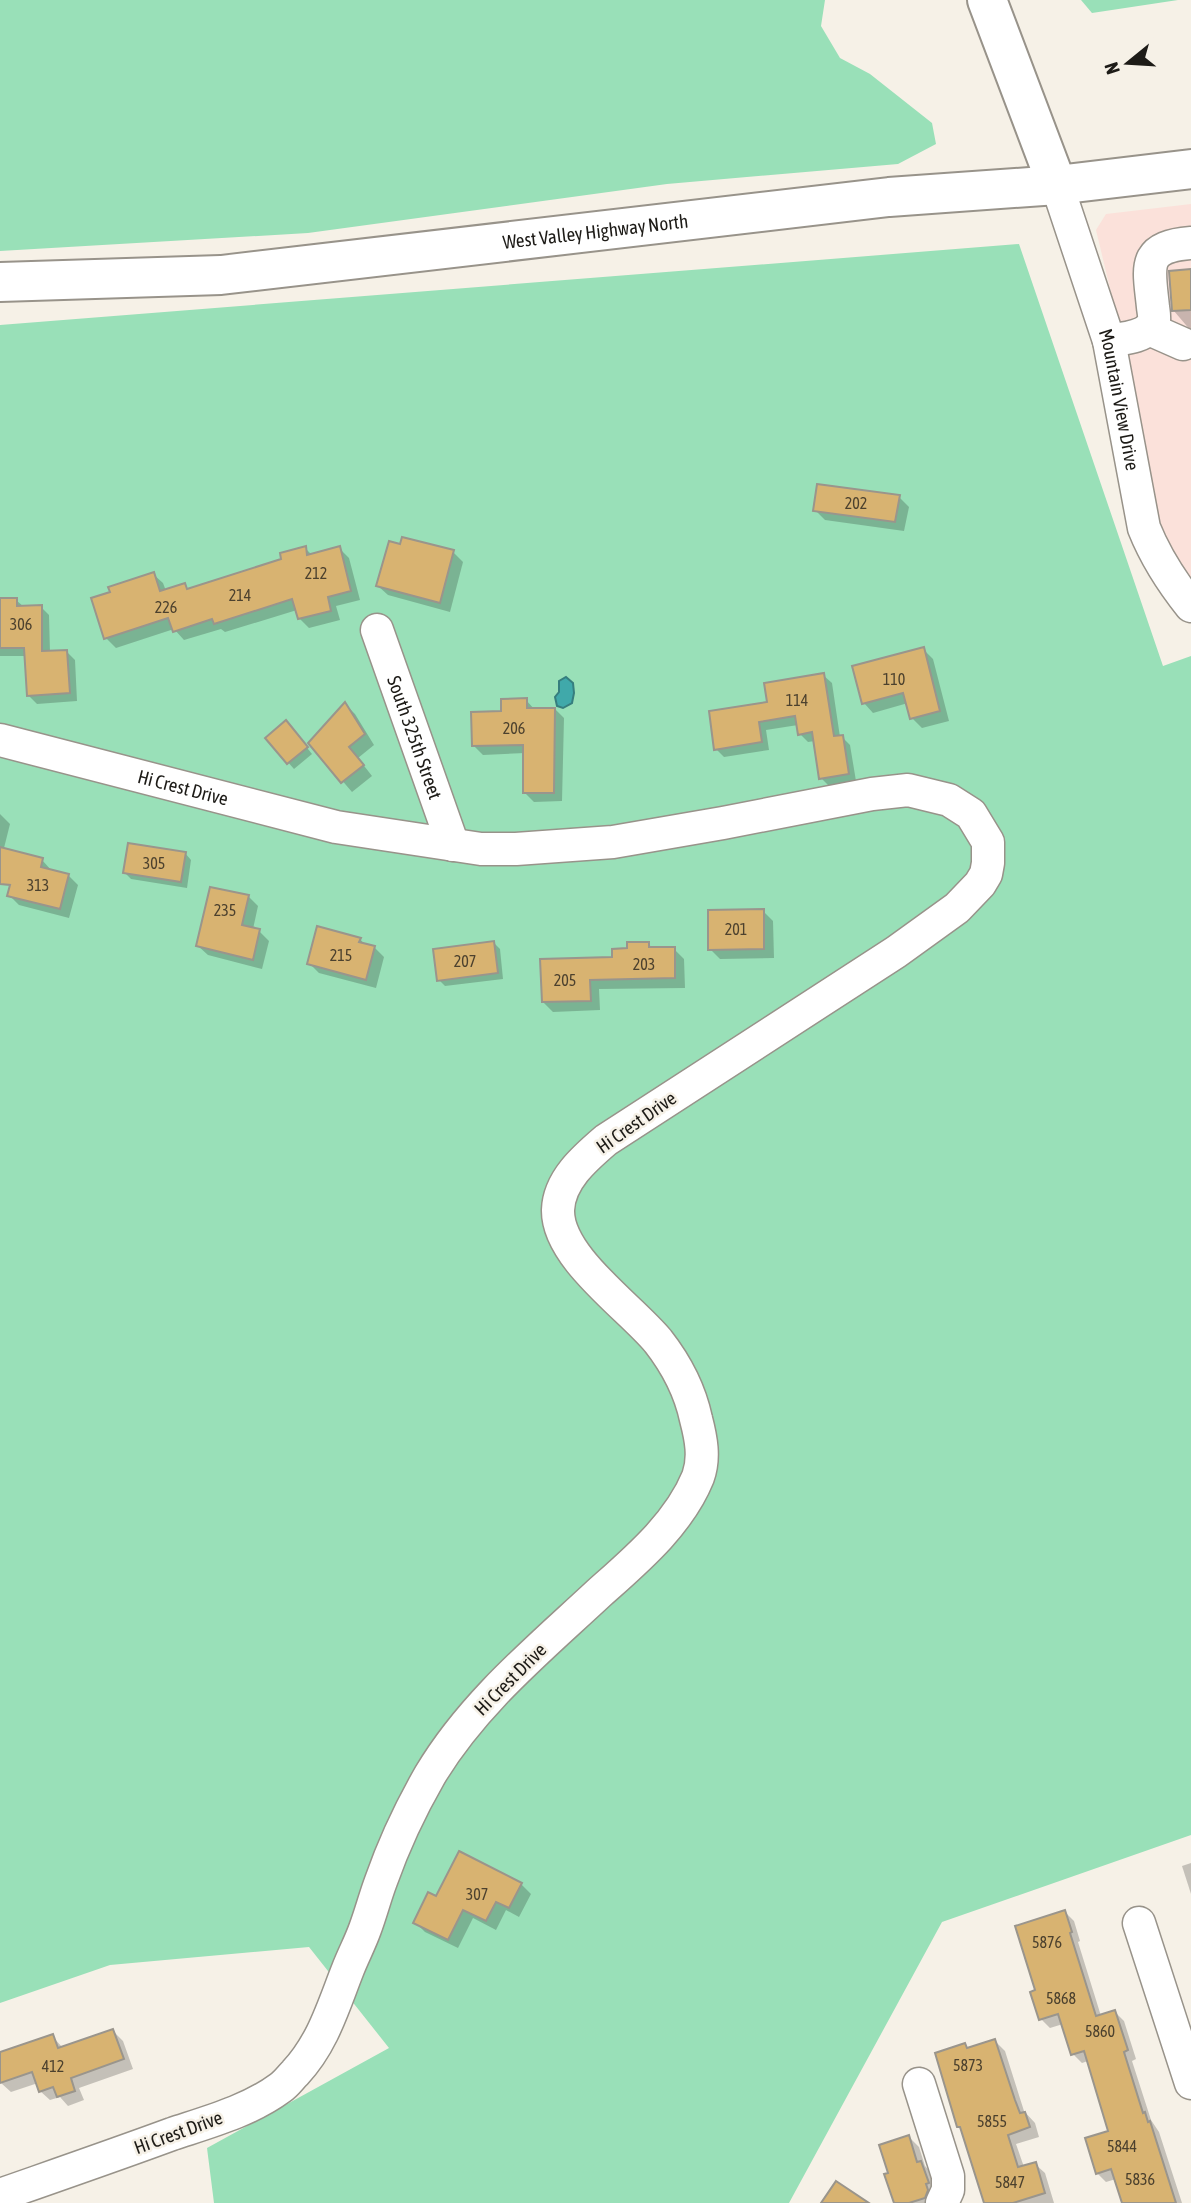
<svg xmlns="http://www.w3.org/2000/svg" width="1191" height="2203" viewBox="0 0 1191 2203" font-family="'Asap Condensed',sans-serif">
<style>
.commercial{fill:#fbe1da}
.green{fill:#99e0b8}
.water{fill:#40a9aa;stroke:#367e7e;stroke-width:2}
.shadow{fill:#0003}
.building{fill:#d8b371;stroke:#9a958c;stroke-width:2}
.lines{fill:none;stroke-linecap:round;stroke-linejoin:round}
.minor-casing{stroke:#98938a;stroke-width:35}
.major-casing{stroke:#98938a;stroke-width:42}
.minor{stroke:#fff;stroke-width:32}
.major{stroke:#fff;stroke-width:38}
.labels{text-anchor:middle;dominant-baseline:central;stroke-width:5;stroke-linejoin:round;paint-order:stroke}
.number-label{font-size:16px;fill:#4c412e}
.street-label{font-size:19px;fill:#1d1b17;stroke:#f6f1e7}
</style>
<rect width="100%" height="100%" fill="#f6f1e7"/>
<path class="commercial" d="M1191 204V581L1165 544 1150 491 1138 405 1096 230 1106 214Z"/>
<g class="green">
<path d="M0 0H825L821 26 840 58 870 74 932 123 936 144 898 164 667 184 308 233 0 251Z"/>
<path d="M1081 0H1178L1092 13Z"/>
<path d="M1019 244 1163 666 1191 656V1835L942 1922 789 2203H214L207 2148 389 2048 309 1947 110 1965 0 2003V325Z"/>
</g>
<path class="water" d="M566 677 573 683 574 693 572 703 563 708 557 706 555 697 559 692V681Z"/>
<g class="shadow">
<path d="M1191 271V331L1174 311Z"/>
<path d="M899 497 909 507 904 531 825 520 815 510Z"/>
<path d="M305 548 312 555 339 548 349 558 360 600 336 606 340 620 309 628 299 618 297 610 225 632 221 629 184 640 174 629 116 648 106 638 153 574 163 583 166 591 184 585 189 590 283 560Z"/>
<path d="M453 552 463 562 450 612 388 595 378 586Z"/>
<path d="M0 600H16L24 607H41L49 615 50 653 66 651 75 660 77 701 37 704 29 696 26 656H0Z"/>
<path d="M923 649 933 659 949 721 922 728 912 718 908 703 873 713 864 703Z"/>
<path d="M823 675 832 683 840 737H842L850 745 856 781 829 786 821 778 815 741 808 742 800 734 798 725 766 730 769 750 724 757 716 749 769 704Z"/>
<path d="M526 700 535 710 555 709 564 718 562 801 534 802 525 793V753L483 755 474 746Z"/>
<path d="M345 704 355 714 374 745 358 758 372 776 352 792 310 743Z"/>
<path d="M292 729 312 754 294 769 267 738Z"/>
<path d="M0 814 10 824 3 852 0 851Z"/>
<path d="M185 853 191 860 187 888 131 879 125 873Z"/>
<path d="M42 860 52 871 68 875 78 885 69 918 19 905 9 895Z"/>
<path d="M248 896 258 906 253 929 259 931 269 941 262 969 208 955 198 946Z"/>
<path d="M763 911 773 921 774 958 720 959 710 949Z"/>
<path d="M360 939 365 945 374 947 384 957 376 988 319 973 309 963Z"/>
<path d="M493 942 500 949 503 979 445 986 439 980Z"/>
<path d="M648 944 654 949H674L684 959 685 988 599 989 600 1010 553 1012 543 1002 629 950Z"/>
<path d="M1191 1863V1894L1182 1866Z"/>
<path d="M521 1884 531 1894 519 1917 506 1910 496 1930 473 1918 458 1948 425 1932 415 1922 437 1899Z"/>
<path d="M1065 1912 1074 1921 1080 1941 1078 1942 1101 2016 1115 2012 1124 2021 1136 2059 1132 2061 1151 2120 1159 2132 1182 2203H1124L1116 2179 1106 2182 1097 2173 1110 2132 1088 2061 1082 2063 1073 2054 1063 2024 1050 2028 1041 2019 1037 1991Z"/>
<path d="M113 2031 123 2041 133 2069 79 2088 84 2100 68 2106 60 2097 50 2100 40 2091 38 2083 11 2092 1 2083 0 2054 52 2036 63 2048Z"/>
<path d="M995 2041 1005 2051 1024 2111 1035 2123 1039 2137 1016 2144 1024 2167 1035 2164 1045 2173 1054 2203H986L965 2045 969 2049Z"/>
<path d="M909 2137 919 2147 925 2166 931 2172 937 2193 936 2203H896L890 2175Z"/>
</g>
<g class="building">
<path d="M1191 269V310L1172 311 1169 271Z"/>
<path d="M817 484 900 495 895 522 813 511Z"/>
<path d="M402 537 454 550 440 603 376 586 389 541 400 544Z"/>
<path d="M306 546 307 555 340 546 351 591 328 597 331 611 298 619 292 599 214 624 212 619 173 632 168 618 104 639 91 598 110 592 108 587 154 572 160 591 185 583 187 589 281 559 280 553Z"/>
<path d="M0 598H17V606L42 605V651L67 650 70 693 27 696 24 648H0Z"/>
<path d="M924 647 940 711 910 719 903 693 862 704 852 666Z"/>
<path d="M824 673 834 736 843 735 849 774 819 779 812 732 798 735 795 716 759 722 762 742 714 750 709 711 767 702 764 683Z"/>
<path d="M527 698V708H555L554 793H523V745L472 746 471 712 501 711V699Z"/>
<path d="M345 702 365 734 349 747 364 765 341 783 308 743Z"/>
<path d="M286 720 308 747 287 764 265 738Z"/>
<path d="M128 843 186 852 181 882 123 873Z"/>
<path d="M0 847 43 858 41 867 69 874 60 909 7 896 10 885 0 884Z"/>
<path d="M210 887 249 895 242 925 260 929 253 960 196 946Z"/>
<path d="M764 909V949L708 950V910Z"/>
<path d="M317 926 361 938 359 942 375 946 366 980 307 964Z"/>
<path d="M494 941 498 973 437 981 433 949Z"/>
<path d="M627 942H649V947H675V978L590 980 591 1001 542 1002 540 959 612 957V949L627 948Z"/>
<path d="M459 1851 522 1883 509 1908 496 1902 486 1921 463 1910 448 1940 413 1923 428 1892 436 1896Z"/>
<path d="M1065 1910 1072 1932 1070 1933 1096 2016 1115 2010 1128 2050 1124 2052 1143 2113 1145 2112 1148 2122 1150 2121 1176 2203H1122L1111 2169 1096 2174 1085 2138 1108 2131 1084 2051 1071 2055 1058 2014 1039 2020 1030 1992 1035 1990 1015 1926Z"/>
<path d="M113 2029 124 2059 71 2078 75 2091 57 2097 53 2087 39 2092 32 2072 0 2083V2052L53 2034 58 2048Z"/>
<path d="M995 2039 1015 2100 1020 2113 1025 2112 1030 2127 1008 2135 1018 2167 1036 2162 1045 2193 1013 2203H984L960 2127H957L935 2053 965 2043 967 2048Z"/>
<path d="M909 2135 917 2162 921 2161 929 2183 926 2184 928 2190 925 2198 909 2203H894L884 2174 888 2173 879 2145Z"/>
<path d="M836 2181 869 2203H821Z"/>
</g>
<g class="lines">
<defs>
<g id="minor">
<path id="s1" d="M1057 185 1109 341 1144 528C1156 558 1171 581 1191 606"/>
<path d="M1149 329 1183 344"/>
<path d="M1109 341C1122 338 1140 338 1150 328 1156 322 1154 315 1153 307 1149 267 1141 247 1191 243"/>
<path id="s2" d="M377 630 453 845"/>
<path id="s3" d="M0 740 336 827 481 849H516L613 842 723 823 872 794 908 790 949 800 971 814 988 842V863L986 874 980 884 957 908 896 952 606 1140C585 1158 559 1180 558 1210 557 1257 630 1307 658 1341 676 1364 690 1391 696 1419 701 1438 705 1458 698 1477 679 1524 636 1560 599 1593 539 1649 473 1703 430 1775 411 1808 394 1844 381 1881 375 1897 371 1913 365 1929 360 1943 353 1956 348 1969 333 2007 323 2043 295 2073 290 2078 286 2084 280 2088 249 2111 208 2122 172 2134 115 2155 57 2175 0 2195"/>
<path d="M1139 1923 1191 2083"/>
<path d="M919 2084 948 2176V2190L942 2203"/>
</g>
<g id="major">
<path d="M987 0 1057 185"/>
<path id="s4" d="M0 282 221 275 889 197 1057 185 1191 169"/>
</g>
</defs>
<use href="#minor" class="minor-casing"/>
<use href="#major" class="major-casing"/>
<use href="#minor" class="minor"/>
<use href="#major" class="major"/>
</g>
<g class="labels">
<g class="number-label">
<text x="856" y="503">202</text>
<text x="316" y="573">212</text>
<text x="240" y="595">214</text>
<text x="166" y="607">226</text>
<text x="21" y="624">306</text>
<text x="894" y="679">110</text>
<text x="797" y="700">114</text>
<text x="514" y="728">206</text>
<text x="154" y="863">305</text>
<text x="38" y="885">313</text>
<text x="225" y="910">235</text>
<text x="736" y="929">201</text>
<text x="341" y="955">215</text>
<text x="465" y="961">207</text>
<text x="644" y="964">203</text>
<text x="565" y="980">205</text>
<text x="477" y="1894">307</text>
<text x="1047" y="1942">5876</text>
<text x="1061" y="1998">5868</text>
<text x="1100" y="2031">5860</text>
<text x="968" y="2065">5873</text>
<text x="53" y="2066">412</text>
<text x="992" y="2121">5855</text>
<text x="1122" y="2146">5844</text>
<text x="1140" y="2179">5836</text>
<text x="1010" y="2182">5847</text>
</g>
<g class="street-label">
<text stroke="none"><textPath href="#s4" startOffset="598">West Valley Highway North</textPath></text>
<text stroke="none"><textPath href="#s1" startOffset="224">Mountain View Drive</textPath></text>
<text stroke="none"><textPath href="#s2" startOffset="114">South 325th Street</textPath></text>
<text stroke="none"><textPath href="#s3" startOffset="189">Hi Crest Drive</textPath></text>
<text transform="translate(636 1122) rotate(-35)">Hi Crest Drive</text>
<text transform="translate(510 1679) rotate(-45)">Hi Crest Drive</text>
<text transform="translate(178 2132) rotate(-20)">Hi Crest Drive</text>
</g>
</g>
<g transform="translate(1128 63) rotate(252)" stroke="#f6f1e7" stroke-width="5" paint-order="stroke">
<path d="M0-5L12 26L0 18L-12 26Z" fill="#1d1b17"/>
<text y="-10" font-size="19" font-weight="bold" text-anchor="middle" fill="#1d1b17">N</text>
</g>
</svg>
